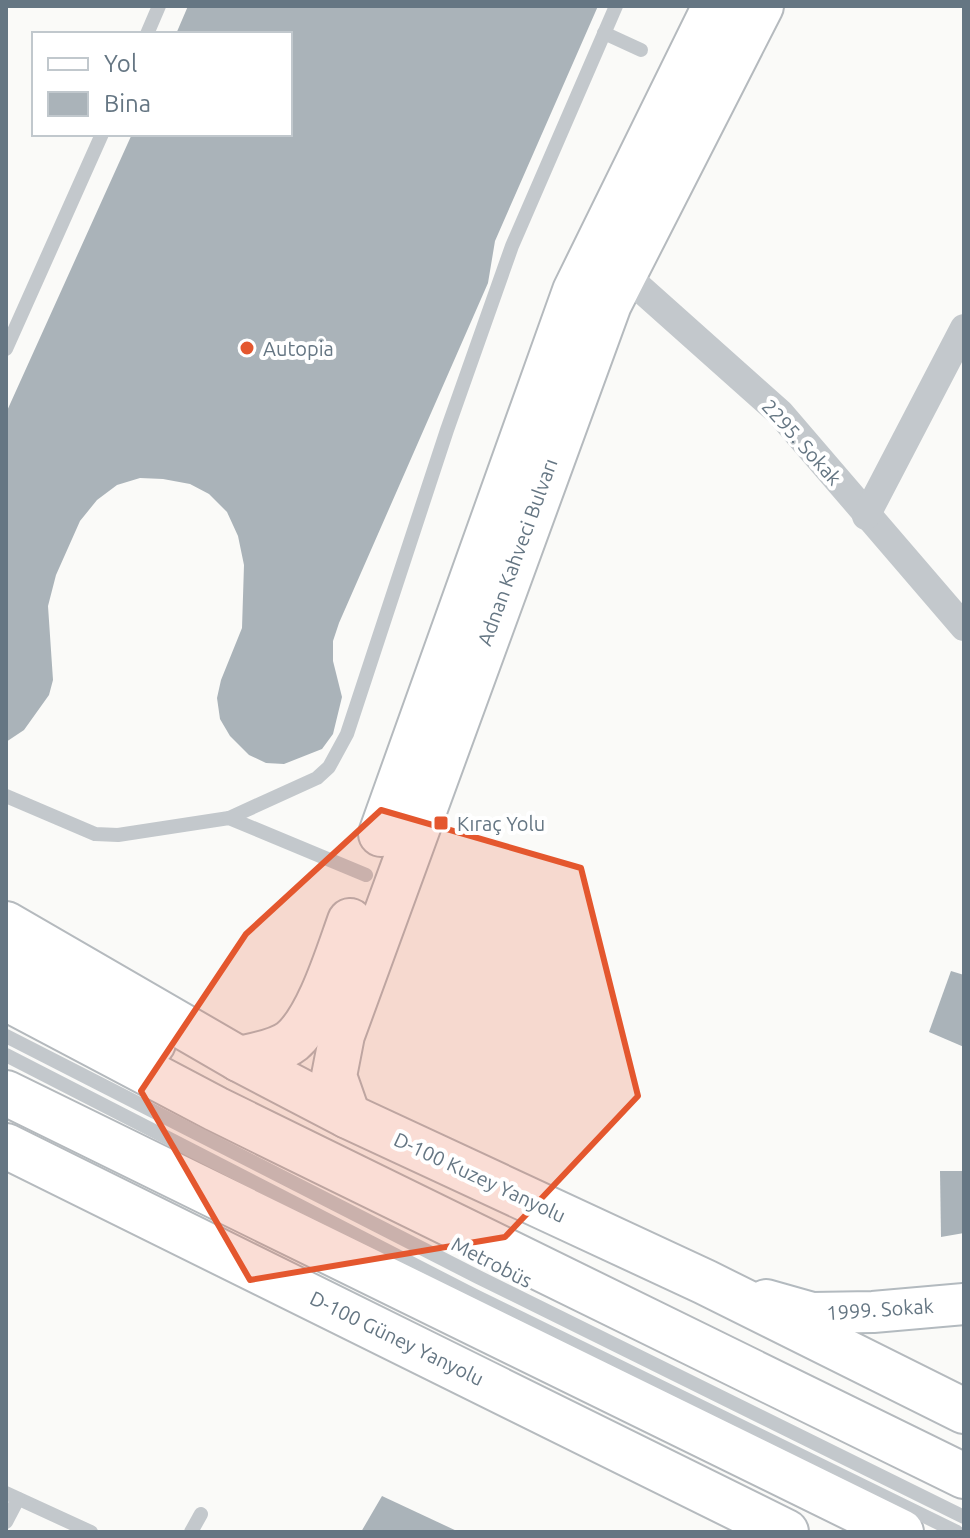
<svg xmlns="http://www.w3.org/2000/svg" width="970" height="1538" viewBox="0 0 970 1538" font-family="Ubuntu,sans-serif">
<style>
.building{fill:#aab3b9}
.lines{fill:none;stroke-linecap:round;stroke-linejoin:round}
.secondary-casing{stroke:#b3babf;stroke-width:44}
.primary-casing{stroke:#b5babe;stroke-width:48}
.highway-casing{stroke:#b4b9bd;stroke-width:48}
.lane{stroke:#c3c8cc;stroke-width:14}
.street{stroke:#c3c8cc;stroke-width:28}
.secondary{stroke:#fff;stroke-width:40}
.primary{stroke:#fff;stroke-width:44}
.highway{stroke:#fff;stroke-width:44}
.marked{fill:#e4572e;fill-opacity:0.2;stroke:#e4572e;stroke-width:6;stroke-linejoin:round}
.poi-dot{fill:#e4572e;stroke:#fff;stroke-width:3}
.labels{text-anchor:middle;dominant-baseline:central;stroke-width:8;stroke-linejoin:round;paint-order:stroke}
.poi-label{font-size:20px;fill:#657683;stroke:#fff;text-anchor:start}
.street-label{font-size:20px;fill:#657683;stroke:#fff}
</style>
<rect width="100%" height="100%" fill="#fafaf8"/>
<g class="building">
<path d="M188 6H598L495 241 488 283 339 623 333 641V661L342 697 333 734 322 749 284 764 266 763 249 755 230 736 220 719 217 698 221 680 242 628 244 565 238 536 227 512 209 494 190 484 163 479 140 478 117 485 97 500 80 521 56 575 48 606 53 680 49 695 24 730 6 742V413L132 134H290V34H176Z"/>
<path d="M951 971 964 975V1047L929 1032Z"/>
<path d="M940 1171H964V1233L941 1237Z"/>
<path d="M382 1496 459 1532H361Z"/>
</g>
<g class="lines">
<defs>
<path id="secondary" d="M766 1300 812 1313 873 1312 964 1304"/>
<g id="primary">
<path d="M381 834 575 291 715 6"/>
<path d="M6 924 239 1059 348 1116 705 1282 964 1411"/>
<path d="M239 1059C256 1055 278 1052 292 1041 319 1018 338 954 350 921"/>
<path d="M348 1116 334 1076 342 1035 609 304 761 6"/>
<path d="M6 1146 786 1532"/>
</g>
<g id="highway">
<path d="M6 959 153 1043"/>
<path d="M6 998 216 1109 964 1476"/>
<path d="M6 1093 901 1532"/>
</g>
</defs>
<use href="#secondary" class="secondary-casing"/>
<use href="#primary" class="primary-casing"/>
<use href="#highway" class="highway-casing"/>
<g class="lane">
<path d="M604 33 641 50"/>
<path d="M147 34 159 6"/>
<path d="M6 349 102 134"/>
<path d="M6 796 95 834 118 835 229 818 366 875"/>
<path d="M229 818 317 778 329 767 347 734 447 430 512 246 616 6"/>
<path d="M6 1036 478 1277 964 1517"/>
<path d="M6 1055 473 1295 957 1532"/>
<path d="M6 1493 91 1532"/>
<path d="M6 1522 18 1499"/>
<path d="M191 1532 201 1514"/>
</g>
<g class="street">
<path d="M623 273 780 413 964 627"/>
<path d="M866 516 964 328"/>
</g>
<use href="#secondary" class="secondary"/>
<use href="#primary" class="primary"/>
<use href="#highway" class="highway"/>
</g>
<path class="marked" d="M381 810 581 868 638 1096 505 1237 250 1280 141 1091 246 934Z"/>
<g class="poi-dot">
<circle cx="247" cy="348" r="8"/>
<rect x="433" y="815" width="16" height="16" rx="4"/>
</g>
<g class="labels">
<g class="poi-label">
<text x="263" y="348">Autopia</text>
<text x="457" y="823">Kıraç Yolu</text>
</g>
<g class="street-label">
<text transform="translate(802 442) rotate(48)">2295. Sokak</text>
<text transform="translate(517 552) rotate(-70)">Adnan Kahveci Bulvarı</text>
<text transform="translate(480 1177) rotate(25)">D-100 Kuzey Yanyolu</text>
<text transform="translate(492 1262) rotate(27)">Metrobüs</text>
<text transform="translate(880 1309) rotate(-4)">1999. Sokak</text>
<text transform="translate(397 1338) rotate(26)">D-100 Güney Yanyolu</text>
</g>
</g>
<rect width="970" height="1538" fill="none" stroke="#657683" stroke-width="16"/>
<rect x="32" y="32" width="260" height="104" fill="#ffffff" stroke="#c1c8cd" stroke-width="2"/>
<rect x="48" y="58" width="40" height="12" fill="#ffffff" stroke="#c1c8cd" stroke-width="2"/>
<text x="104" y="72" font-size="24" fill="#657683">Yol</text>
<rect x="48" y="92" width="40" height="24" fill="#aab3b9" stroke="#c1c8cd" stroke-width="2"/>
<text x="104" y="112" font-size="24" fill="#657683">Bina</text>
</svg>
